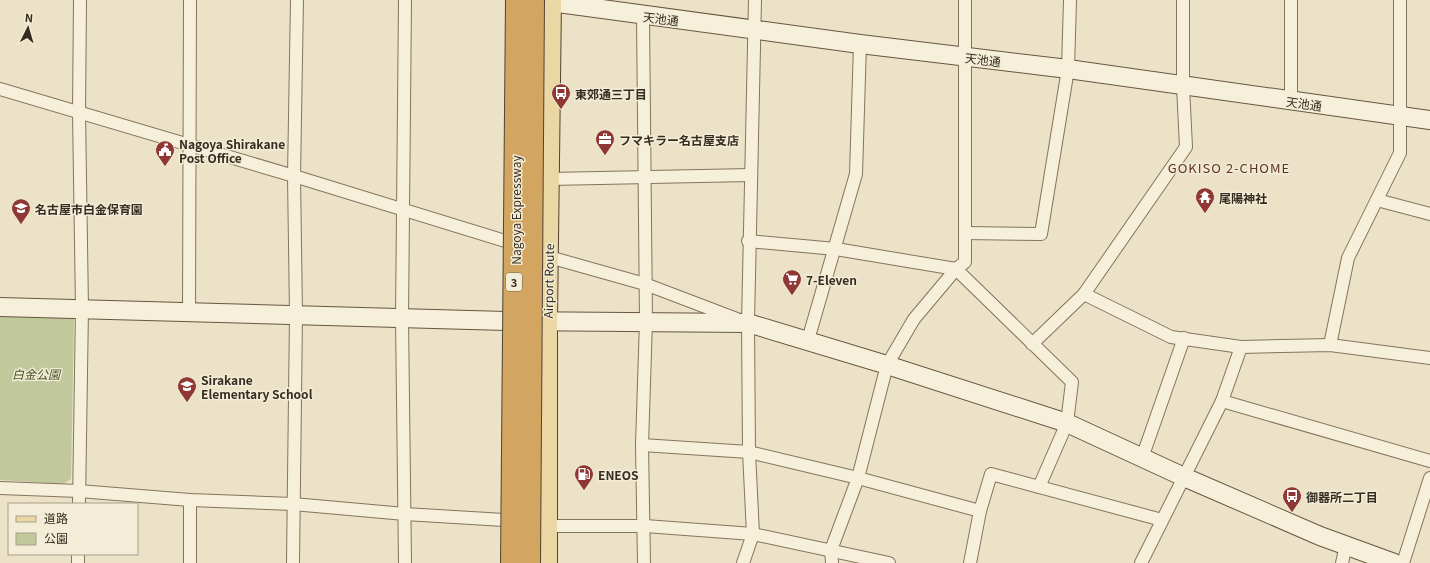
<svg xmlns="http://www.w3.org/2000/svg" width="1430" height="563" viewBox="0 0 1430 563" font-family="Georgia,'Noto Sans JP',serif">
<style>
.green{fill:#c1c89c}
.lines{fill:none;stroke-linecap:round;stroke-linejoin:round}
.street-casing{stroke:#85745e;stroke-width:14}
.secondary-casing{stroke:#675641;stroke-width:20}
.primary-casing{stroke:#534332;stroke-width:22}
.street{stroke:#f6efda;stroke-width:12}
.secondary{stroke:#f6efda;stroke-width:18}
.primary{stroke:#ead7a3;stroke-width:20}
.highway-bridge-casing{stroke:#534332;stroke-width:24;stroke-linecap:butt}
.highway-bridge{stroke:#d2a560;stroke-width:22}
.labels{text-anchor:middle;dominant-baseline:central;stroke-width:3;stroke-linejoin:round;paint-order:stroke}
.shield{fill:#f3ecd6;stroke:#6f6657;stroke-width:1}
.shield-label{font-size:11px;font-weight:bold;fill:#362c21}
.street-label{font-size:12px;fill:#362c21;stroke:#f3ecd6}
.poi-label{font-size:12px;font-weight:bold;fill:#362c21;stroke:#f3ecd6;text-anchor:start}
.park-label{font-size:12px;font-style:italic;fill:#455129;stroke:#f3ecd6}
.neighbourhood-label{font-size:13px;letter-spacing:1px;fill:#5f3324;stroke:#f3ecd6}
</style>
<rect width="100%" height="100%" fill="#ebe2c7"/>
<path class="green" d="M0 314H70L74 319 71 479 63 484 0 480Z"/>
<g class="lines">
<defs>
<g id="street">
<path d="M643 16 646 321 642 445 644 563"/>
<path d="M0 89 294 176 518 245"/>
<path d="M1291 101V0"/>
<path d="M549 179 751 175"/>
<path d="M1377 200 1430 214"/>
<path d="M965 233 1041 234 1068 69 1070 0"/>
<path d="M748 241 836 249 956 269 1072 382 1067 423 1039 487"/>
<path d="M542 255 645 284 737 319"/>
<path d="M1084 294 1171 337 1241 347 1330 345 1430 358"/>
<path d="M189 312 190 0"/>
<path d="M808 340 856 174 860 44"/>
<path d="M1032 344 1084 294 1186 147 1183 86V0"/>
<path d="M1330 345 1348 258 1400 153V0"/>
<path d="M1222 401 1430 461"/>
<path d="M642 445 749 452 858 478 980 511"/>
<path d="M1142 458 1184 338"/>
<path d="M0 488 79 491 190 500 293 504 405 514 504 520"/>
<path d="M79 504 82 308 79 112 80 0"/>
<path d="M547 526H645L753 534 889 563"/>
<path d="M78 563V554"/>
<path d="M190 563V500"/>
<path d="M293 563 296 314 294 176 297 0"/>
<path d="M405 563 402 318 405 0"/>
<path d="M743 563 753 534 749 452 748 323 755 0"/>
<path d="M832 563 831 550 858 478 887 365 914 319 956 269 965 262V0"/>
<path d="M970 563 980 511 991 474 1162 520"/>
<path d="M1141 563 1222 401 1241 347"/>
<path d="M1342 563 1346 545"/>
<path d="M1403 563 1430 478"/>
</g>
<g id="secondary">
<path d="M536 0 860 44 1068 69 1430 120"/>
<path d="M0 307 506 321 748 323 887 365 1067 423 1184 477 1320 536 1394 563"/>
</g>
<path id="primary" d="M547 563V321L551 0"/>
</defs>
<use href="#street" class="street-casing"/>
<use href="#secondary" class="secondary-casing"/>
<use href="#primary" class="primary-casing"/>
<use href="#street" class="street"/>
<use href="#secondary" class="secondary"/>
<use href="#primary" class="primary"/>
<defs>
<g id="highway-bridge">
<path d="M512 563 517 0"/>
<path d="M529 563 533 0"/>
</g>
</defs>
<use href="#highway-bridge" class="highway-bridge-casing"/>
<use href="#highway-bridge" class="highway-bridge"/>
</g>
<defs>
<symbol id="bus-pin" viewBox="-11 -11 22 30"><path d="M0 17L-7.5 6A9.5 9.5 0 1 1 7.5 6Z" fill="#8e3734" stroke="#f3ecd6"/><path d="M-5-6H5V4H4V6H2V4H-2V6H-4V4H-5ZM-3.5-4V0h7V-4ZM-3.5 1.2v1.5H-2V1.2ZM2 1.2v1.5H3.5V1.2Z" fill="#fff"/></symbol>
<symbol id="office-pin" viewBox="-11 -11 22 30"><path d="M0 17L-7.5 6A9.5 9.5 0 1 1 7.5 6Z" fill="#8e3734" stroke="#f3ecd6"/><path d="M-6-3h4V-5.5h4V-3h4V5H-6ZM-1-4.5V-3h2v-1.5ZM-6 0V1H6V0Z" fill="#fff"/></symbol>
<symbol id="civic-pin" viewBox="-11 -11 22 30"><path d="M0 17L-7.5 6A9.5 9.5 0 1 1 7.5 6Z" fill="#8e3734" stroke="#f3ecd6"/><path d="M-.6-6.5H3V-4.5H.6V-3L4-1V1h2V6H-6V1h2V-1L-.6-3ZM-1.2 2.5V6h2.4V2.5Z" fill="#fff"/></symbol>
<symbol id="temple-pin" viewBox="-11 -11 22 30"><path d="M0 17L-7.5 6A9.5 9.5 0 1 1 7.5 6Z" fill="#8e3734" stroke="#f3ecd6"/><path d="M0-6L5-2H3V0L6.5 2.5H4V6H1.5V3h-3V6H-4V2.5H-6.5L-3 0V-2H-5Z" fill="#fff"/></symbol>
<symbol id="school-pin" viewBox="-11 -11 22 30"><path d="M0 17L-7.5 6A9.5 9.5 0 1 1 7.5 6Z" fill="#8e3734" stroke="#f3ecd6"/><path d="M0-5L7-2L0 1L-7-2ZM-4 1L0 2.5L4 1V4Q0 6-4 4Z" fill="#fff"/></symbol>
<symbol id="supermarket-pin" viewBox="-11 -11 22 30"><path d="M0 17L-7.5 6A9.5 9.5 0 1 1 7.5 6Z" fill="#8e3734" stroke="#f3ecd6"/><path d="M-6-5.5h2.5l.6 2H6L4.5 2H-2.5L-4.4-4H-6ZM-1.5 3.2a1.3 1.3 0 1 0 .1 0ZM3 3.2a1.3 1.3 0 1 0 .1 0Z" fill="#fff"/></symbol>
<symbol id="fuel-pin" viewBox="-11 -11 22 30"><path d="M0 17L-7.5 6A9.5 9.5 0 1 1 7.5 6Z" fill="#8e3734" stroke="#f3ecd6"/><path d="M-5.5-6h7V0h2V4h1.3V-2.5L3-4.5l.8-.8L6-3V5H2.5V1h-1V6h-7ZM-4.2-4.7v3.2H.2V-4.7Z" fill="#fff"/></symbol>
</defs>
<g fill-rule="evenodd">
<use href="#bus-pin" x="550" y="82" width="22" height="30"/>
<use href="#office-pin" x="594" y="128" width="22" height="30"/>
<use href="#civic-pin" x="154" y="139" width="22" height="30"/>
<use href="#temple-pin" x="1194" y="186" width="22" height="30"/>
<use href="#school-pin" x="10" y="197" width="22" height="30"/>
<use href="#supermarket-pin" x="781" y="268" width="22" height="30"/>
<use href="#school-pin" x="176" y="375" width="22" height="30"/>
<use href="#fuel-pin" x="573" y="463" width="22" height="30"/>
<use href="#bus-pin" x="1281" y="485" width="22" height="30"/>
</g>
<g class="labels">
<rect class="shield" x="506" y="273" width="16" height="18" rx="3"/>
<g class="shield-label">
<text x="514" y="282">3</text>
</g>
<g class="street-label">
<text transform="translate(661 18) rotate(7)">天池通</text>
<text transform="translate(983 59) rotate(7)">天池通</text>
<text transform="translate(1304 103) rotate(8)">天池通</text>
<text transform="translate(515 210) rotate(-90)">Nagoya Expressway</text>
<text transform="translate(548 281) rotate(-89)">Airport Route</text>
</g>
<g class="poi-label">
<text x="575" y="93">東郊通三丁目</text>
<text x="619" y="139">フマキラー名古屋支店</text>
<text x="179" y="143">Nagoya Shirakane<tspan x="179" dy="14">Post Office</tspan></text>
<text x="1219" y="197">尾陽神社</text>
<text x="35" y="208">名古屋市白金保育園</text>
<text x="806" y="279">7-Eleven</text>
<text x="201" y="379">Sirakane<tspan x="201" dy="14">Elementary School</tspan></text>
<text x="598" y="474">ENEOS</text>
<text x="1306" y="496">御器所二丁目</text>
</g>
<g class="park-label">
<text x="36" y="373">白金公園</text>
</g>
<g class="neighbourhood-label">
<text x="1229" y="167">GOKISO 2-CHOME</text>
</g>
</g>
<rect x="8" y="503" width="130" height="52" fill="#f3ecd6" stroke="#a79f8e"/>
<rect x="16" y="516" width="20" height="6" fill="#ead7a3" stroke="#a79f8e"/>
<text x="44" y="523" font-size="12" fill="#362c21">道路</text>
<rect x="16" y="533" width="20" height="12" fill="#c1c89c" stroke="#a79f8e"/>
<text x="44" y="543" font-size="12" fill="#362c21">公園</text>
<g transform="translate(28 28) rotate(5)" stroke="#f3ecd6" stroke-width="3" paint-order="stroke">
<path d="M0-3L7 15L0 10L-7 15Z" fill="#362c21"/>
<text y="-6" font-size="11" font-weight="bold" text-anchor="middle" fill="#362c21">N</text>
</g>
</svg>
